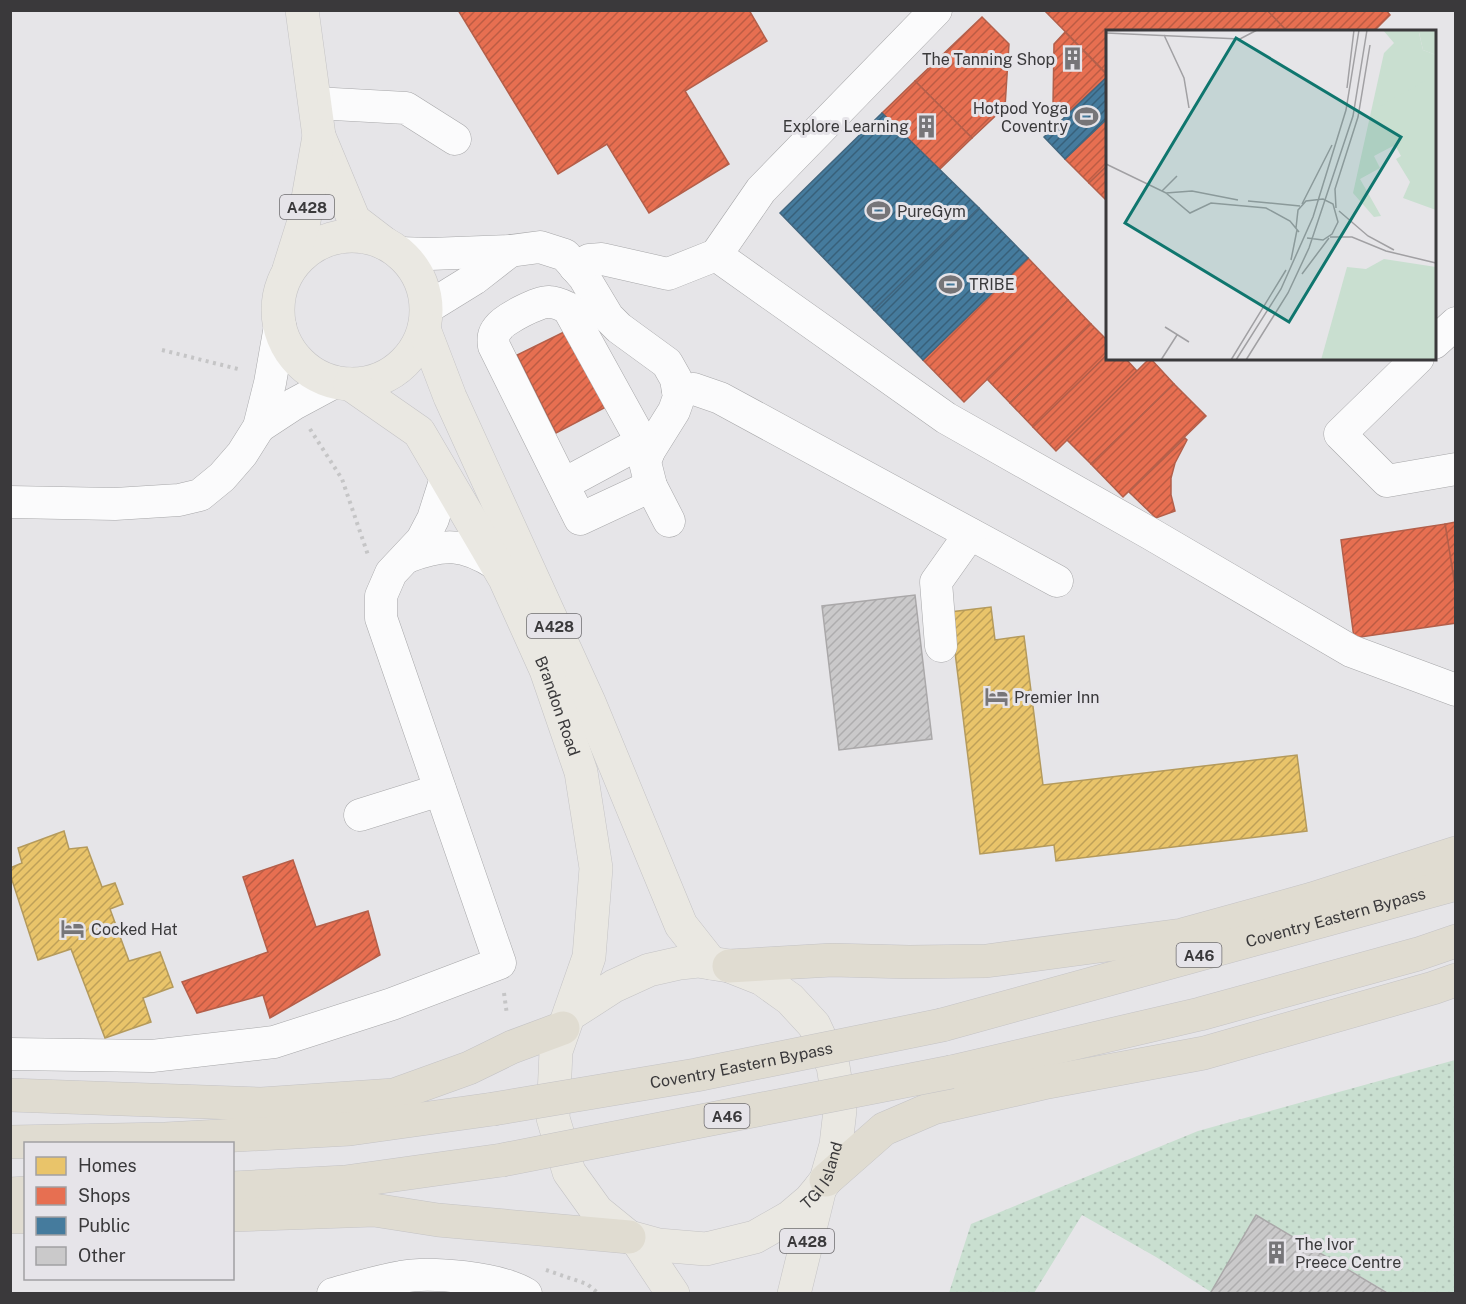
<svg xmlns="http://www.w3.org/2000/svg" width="1466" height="1304" viewBox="0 0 1466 1304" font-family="'Public Sans',sans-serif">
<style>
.park{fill:url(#park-dots)}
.homes{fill:url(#homes-hatch);stroke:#b49a5c;stroke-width:1.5}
.shops{fill:url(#shops-hatch);stroke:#b35f4a;stroke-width:1.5}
.public{fill:url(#public-hatch);stroke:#426780;stroke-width:1.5}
.building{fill:url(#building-hatch);stroke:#aaa8a9;stroke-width:1.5}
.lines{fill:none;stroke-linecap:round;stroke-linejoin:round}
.minor-casing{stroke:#a7a7a9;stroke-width:33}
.major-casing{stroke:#c4c3c5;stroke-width:34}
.highway-casing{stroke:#c4c3c5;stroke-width:34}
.path{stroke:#c5c5c6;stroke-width:4;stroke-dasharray:3 4.5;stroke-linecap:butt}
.minor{stroke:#fbfbfc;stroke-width:32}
.major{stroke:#eae8e2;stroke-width:33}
.highway{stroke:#e0dcd1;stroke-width:33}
.highway-bridge-casing{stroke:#c4c3c5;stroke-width:34;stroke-linecap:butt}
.highway-bridge{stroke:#e0dcd1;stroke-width:33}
.labels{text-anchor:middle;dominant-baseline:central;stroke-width:6;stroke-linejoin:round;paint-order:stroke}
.shield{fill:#e6e4e9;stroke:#6e6c6f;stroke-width:1.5}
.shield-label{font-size:15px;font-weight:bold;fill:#3a393b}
.poi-label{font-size:16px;fill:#3a393b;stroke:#e6e4e9;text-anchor:start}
.street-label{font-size:16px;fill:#3a393b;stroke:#e6e4e9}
.inset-road{fill:none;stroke:#a1a0a3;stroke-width:1.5}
.view{fill:#0f766e;fill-opacity:0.15;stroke:#0f766e;stroke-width:3}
.inset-edge{fill:none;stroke:#3a393b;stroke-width:3}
</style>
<defs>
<pattern id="park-dots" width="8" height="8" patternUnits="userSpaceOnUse" patternTransform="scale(1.5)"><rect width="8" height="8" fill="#c9dfd0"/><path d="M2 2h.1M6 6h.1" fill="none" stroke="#adc0b4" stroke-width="1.8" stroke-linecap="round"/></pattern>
<pattern id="homes-hatch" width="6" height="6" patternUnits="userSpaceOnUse" patternTransform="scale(1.5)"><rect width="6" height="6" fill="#e9c46a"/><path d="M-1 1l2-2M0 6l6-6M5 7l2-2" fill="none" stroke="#bea058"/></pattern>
<pattern id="shops-hatch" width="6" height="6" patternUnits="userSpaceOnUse" patternTransform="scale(1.5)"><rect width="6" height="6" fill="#e76f51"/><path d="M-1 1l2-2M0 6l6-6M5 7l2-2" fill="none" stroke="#bc5c44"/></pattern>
<pattern id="public-hatch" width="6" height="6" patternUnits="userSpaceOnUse" patternTransform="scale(1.5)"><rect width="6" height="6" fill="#457b9d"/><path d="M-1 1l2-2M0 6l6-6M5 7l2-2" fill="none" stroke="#38607a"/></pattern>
<pattern id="building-hatch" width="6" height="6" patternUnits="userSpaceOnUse" patternTransform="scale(1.5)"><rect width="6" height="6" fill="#cac9ca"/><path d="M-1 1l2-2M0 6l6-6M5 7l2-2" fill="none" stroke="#aeadae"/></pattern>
</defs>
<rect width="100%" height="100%" fill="#e6e5e8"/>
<path class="park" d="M1455 1060V1293H1389L1256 1215 1211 1292 1156 1257 1082 1215 1034 1293H949L971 1224 1198 1131Z"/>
<g class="homes">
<path d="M991 607 995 640 1024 636 1043 785 1297 755 1307 831 1056 861 1054 845 980 854 950 612Z"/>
<path d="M64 831 69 849 87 847 102 887 115 883 123 904 110 909 129 961 160 952 173 987 143 998 151 1022 105 1038 71 949 38 960 10 874V868L22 863 18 848Z"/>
</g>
<g class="shops">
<path d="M458 10H749L767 41 685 91 729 164 649 213 607 144 558 174Z"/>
<path d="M1044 10H1267L1288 32H1108V75Z"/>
<path d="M1267 10H1386L1390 15 1373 32H1288Z"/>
<path d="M982 17 1009 44 1005 107 972 138 915 81Z"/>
<path d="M1065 32 1108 76 1064 117 1053 104 1054 44Z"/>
<path d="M915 81 972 138 939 170 882 113Z"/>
<path d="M1108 118V165L1089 183 1065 159Z"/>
<path d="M1108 165V202L1089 183Z"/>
<path d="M1028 258 1068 300 964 402 923 360Z"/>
<path d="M1068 300 1091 324 1010 403 987 379Z"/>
<path d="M1091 324 1108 341V354L1033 427 1010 403Z"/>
<path d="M570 329 608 406 556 433 517 355Z"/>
<path d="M1108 354V358H1125L1137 371 1056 451 1033 427Z"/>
<path d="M1150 358 1174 384 1091 464 1067 440Z"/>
<path d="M1174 384 1206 416 1123 497 1091 464Z"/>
<path d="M1185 438 1187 440 1175 463 1171 478V495L1175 511 1156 518 1129 492Z"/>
<path d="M1456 522V592L1445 524Z"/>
<path d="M1445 524 1456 592V623L1354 638 1341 540Z"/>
<path d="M293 860 316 927 368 911 380 955 270 1018 263 995 197 1013 182 982 268 952 243 877Z"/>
</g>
<g class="public">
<path d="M1108 76V118L1065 159 1044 137Z"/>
<path d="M882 113 979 208 874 310 780 213Z"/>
<path d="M979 208 1028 258 923 360 874 310Z"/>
</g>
<g class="building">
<path d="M915 595 932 739 839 750 822 606Z"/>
<path d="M1256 1215 1389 1294H1214L1211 1292Z"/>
</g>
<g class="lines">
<defs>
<g id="minor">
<path d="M315 103 406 108 455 139"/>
<path d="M399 253 430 254 510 251 540 247 565 255 584 277 608 317 619 328 667 363 676 379 679 397 674 411 649 451 645 462 651 486 669 521"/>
<path d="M716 255 761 190 936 10"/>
<path d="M575 267 589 260 602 259 668 274 716 255 946 418 1151 534 1351 651 1456 690"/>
<path d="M427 308 474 279 510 251"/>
<path d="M1434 343 1456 323"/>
<path d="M1418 358 1340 434 1387 481 1456 469"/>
<path d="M678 390 694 389 720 398 1057 581"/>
<path d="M259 427 294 404 335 382"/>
<path d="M642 442 568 308C562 305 556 302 549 302 539 301 504 319 498 328 493 334 493 339 494 346L580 519 651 486"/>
<path d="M564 484 642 442 649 451"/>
<path d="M10 502 115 504 179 500 200 495 222 477 242 454 259 427 270 383 280 326"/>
<path d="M407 557C444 543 463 543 496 564"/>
<path d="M941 646 936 582 970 534"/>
<path d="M360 815 440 790"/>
<path d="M10 1054 152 1056 274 1042 392 1004 500 963 381 618V596L391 573 422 540 433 519 446 478"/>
<path d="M333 1294C355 1288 378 1281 401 1277 430 1271 500 1278 526 1294"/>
</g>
<g id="major">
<path d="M302 10 319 136 354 220 384 243"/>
<circle cx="352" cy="310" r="74"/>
<path d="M289 269 304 221 319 136"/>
<path d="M424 329 450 397 589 702 681 925 711 963"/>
<path id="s1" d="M350 384 419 432 446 478 505 579 546 670 581 772 596 868 589 957 556 1051 553 1118 569 1172 597 1211 629 1237 658 1245 706 1249 755 1237 790 1217 810 1200 820 1188 826 1180 836 1145 840 1110 833 1066 814 1025 790 999 762 979 729 966 698 961 680 963 649 970 614 986 569 1015"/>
<path d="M637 1240 673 1294"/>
<path d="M794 1294 820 1188"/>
</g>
<g id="highway">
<path d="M729 966 832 960 909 962 986 961 1182 935 1312 899 1456 853"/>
<path id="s2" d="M942 1025 1456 884"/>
<path d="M951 1072 1200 1014 1418 954 1456 941"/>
<path d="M10 1095 261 1104 394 1095 469 1068 512 1047 563 1028"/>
<path d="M10 1142 165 1139 350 1129 493 1109"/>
<path d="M826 1180 884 1129 933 1108 1048 1082 1204 1053 1433 988 1456 980"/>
<path d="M232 1188 345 1182 502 1160"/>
<path d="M10 1194 26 1193"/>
<path d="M232 1215 374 1210 438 1220 629 1237"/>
<path d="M10 1217H26"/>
</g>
</defs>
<use href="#minor" class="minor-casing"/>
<use href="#major" class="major-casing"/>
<use href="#highway" class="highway-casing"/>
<g class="path">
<path d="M162 350 242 370"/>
<path d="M310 429 342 479 368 555"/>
<path d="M504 993 507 1015"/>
<path d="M546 1270 587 1284 599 1294"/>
</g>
<use href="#minor" class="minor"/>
<use href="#major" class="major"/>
<use href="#highway" class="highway"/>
<defs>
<g id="highway-bridge">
<path id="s3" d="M493 1109 696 1075 942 1025"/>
<path d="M502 1160 951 1072"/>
</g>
</defs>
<use href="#highway-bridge" class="highway-bridge-casing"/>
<use href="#highway-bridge" class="highway-bridge"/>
</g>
<defs>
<symbol id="building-bare" viewBox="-9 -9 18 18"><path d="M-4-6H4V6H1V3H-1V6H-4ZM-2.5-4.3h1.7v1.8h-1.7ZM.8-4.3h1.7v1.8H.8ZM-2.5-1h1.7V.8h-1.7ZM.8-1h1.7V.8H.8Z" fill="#767578" stroke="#e6e4e9" stroke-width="2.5" paint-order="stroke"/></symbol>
<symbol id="stadium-bare" viewBox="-9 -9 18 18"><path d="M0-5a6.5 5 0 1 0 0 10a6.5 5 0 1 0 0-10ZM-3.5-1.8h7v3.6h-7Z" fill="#767578" stroke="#e6e4e9" stroke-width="2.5" paint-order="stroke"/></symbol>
<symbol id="hotel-bare" viewBox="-9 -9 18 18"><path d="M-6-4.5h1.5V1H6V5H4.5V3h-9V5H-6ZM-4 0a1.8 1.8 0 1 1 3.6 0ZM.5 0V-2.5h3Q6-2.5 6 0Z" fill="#767578" stroke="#e6e4e9" stroke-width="2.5" paint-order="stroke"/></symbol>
</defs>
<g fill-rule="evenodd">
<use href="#building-bare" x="1056" y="42" width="33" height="33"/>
<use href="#stadium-bare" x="1070" y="100" width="33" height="33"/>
<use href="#building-bare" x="910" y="110" width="33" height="33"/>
<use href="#stadium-bare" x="862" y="194" width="33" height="33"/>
<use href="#stadium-bare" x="934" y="268" width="33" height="33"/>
<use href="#hotel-bare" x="980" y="680" width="33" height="33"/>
<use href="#hotel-bare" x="56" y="912" width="33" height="33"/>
<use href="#building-bare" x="1260" y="1236" width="33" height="33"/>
</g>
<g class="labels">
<g class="shield">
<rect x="280" y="195" width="54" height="24" rx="4.5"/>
<rect x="527" y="614" width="54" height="24" rx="4.5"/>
<rect x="1176.5" y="943" width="45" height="24" rx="4.5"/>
<rect x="704.5" y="1104" width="45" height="24" rx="4.5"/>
<rect x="780" y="1229" width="54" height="24" rx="4.5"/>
</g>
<g class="shield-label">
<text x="307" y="207">A428</text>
<text x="554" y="626">A428</text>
<text x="1199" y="955">A46</text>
<text x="727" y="1116">A46</text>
<text x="807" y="1241">A428</text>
</g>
<g class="poi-label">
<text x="1055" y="59" text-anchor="end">The Tanning Shop</text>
<text x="1068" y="108" text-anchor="end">Hotpod Yoga<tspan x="1068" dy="18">Coventry</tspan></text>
<text x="909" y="126" text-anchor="end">Explore Learning</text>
<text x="897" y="211">PureGym</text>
<text x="969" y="284">TRIBE</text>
<text x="1014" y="697">Premier Inn</text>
<text x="91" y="929">Cocked Hat</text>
<text x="1295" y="1244">The Ivor<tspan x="1295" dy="18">Preece Centre</tspan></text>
</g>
<g class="street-label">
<text stroke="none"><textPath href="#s1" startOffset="392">Brandon Road</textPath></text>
<text stroke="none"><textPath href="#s2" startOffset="408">Coventry Eastern Bypass</textPath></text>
<text stroke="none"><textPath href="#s3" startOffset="252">Coventry Eastern Bypass</textPath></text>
<text stroke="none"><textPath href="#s1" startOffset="1184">TGI Island</textPath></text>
</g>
</g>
<g transform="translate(1106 30)">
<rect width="330" height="330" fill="#e6e5e8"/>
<path d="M318 0H330V25L317 20 313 2ZM278 229 330 237V330H215L241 237 260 239Z" fill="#c9dfd0"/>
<path d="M277 0H318L313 3 317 20 330 25V180L297 168 304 152 290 129 295 126 289 115 268 126 274 138 254 149 275 186 268 187 247 163 278 23 288 13Z" fill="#c9dfd0"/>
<path d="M320 50 330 68V152L319 158 273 77Z" fill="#c9dfd0"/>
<path class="inset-road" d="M0 3 134 9 151 0M58 5 78 48 83 78M241 58 248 0M0 134 60 163 86 161 132 170M56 161 71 146M60 163 84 183 105 173 160 178 184 191 193 202M142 171 194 176M196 174 226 115M230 178 229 159 252 87 264 15M233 181 262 206 288 220M190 198 192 180 200 171 217 169 227 174 232 192 226 204 217 210 201 208M224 207H246L280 221 330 233M185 230 191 200M196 244 223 208M59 297 83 312M55 330 71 305M125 330 180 240M130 330 175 259 207 187 240 80 253 0M140 330 182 263 203 218 247 86 261 0"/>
<path class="view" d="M130 8 295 107 183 292 19 193Z"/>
<rect width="330" height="330" class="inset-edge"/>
</g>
<rect width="1466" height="1304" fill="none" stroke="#3a393b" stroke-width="24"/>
<rect x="24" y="1142" width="210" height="138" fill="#e6e4e9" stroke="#a1a0a3" stroke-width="1.5"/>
<rect x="36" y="1157" width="30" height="18" fill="#e9c46a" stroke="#a1a0a3" stroke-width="1.5"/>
<text x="78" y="1172" font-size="18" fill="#3a393b">Homes</text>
<rect x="36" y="1187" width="30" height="18" fill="#e76f51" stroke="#a1a0a3" stroke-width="1.5"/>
<text x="78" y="1202" font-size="18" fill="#3a393b">Shops</text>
<rect x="36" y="1217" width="30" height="18" fill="#457b9d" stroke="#a1a0a3" stroke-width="1.5"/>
<text x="78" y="1232" font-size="18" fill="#3a393b">Public</text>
<rect x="36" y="1247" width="30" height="18" fill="#cac9ca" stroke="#a1a0a3" stroke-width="1.5"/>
<text x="78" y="1262" font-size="18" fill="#3a393b">Other</text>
</svg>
